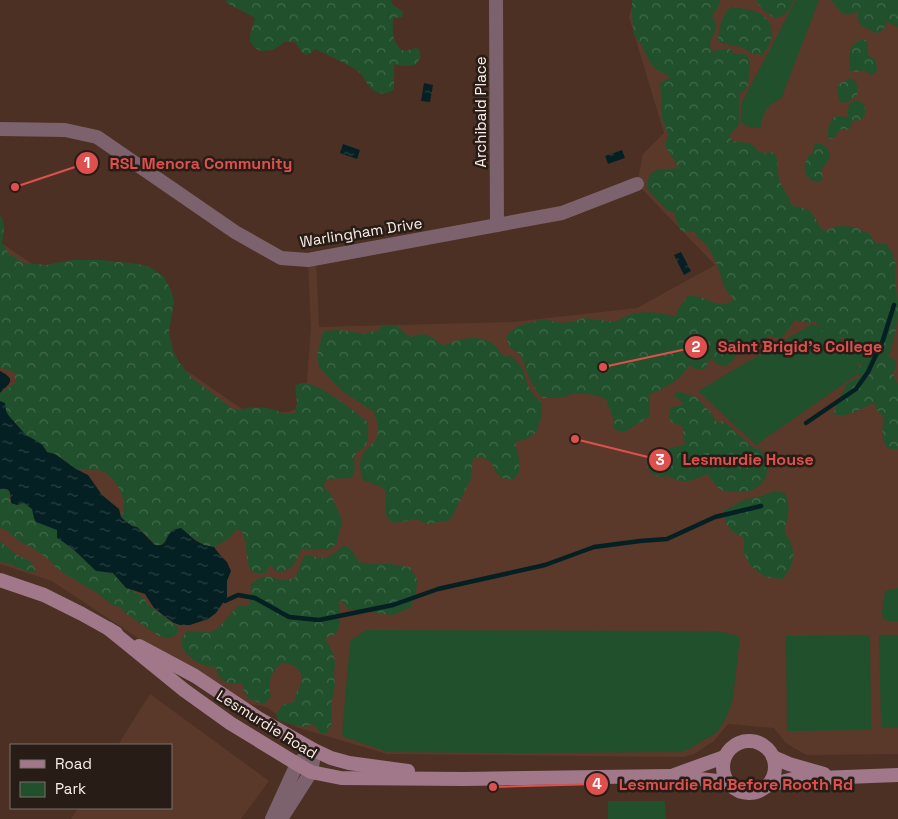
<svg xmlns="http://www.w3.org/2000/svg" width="898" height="819" viewBox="0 0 898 819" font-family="'Space Grotesk',sans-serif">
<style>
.built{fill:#5a392a}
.green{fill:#21502c}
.forest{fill:url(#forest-crowns)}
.water{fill:url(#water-ripples)}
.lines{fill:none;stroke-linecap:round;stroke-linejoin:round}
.stream{stroke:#052023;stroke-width:4.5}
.minor{stroke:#7b626d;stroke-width:14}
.tertiary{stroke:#7b626d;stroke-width:14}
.secondary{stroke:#a0788a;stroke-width:14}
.labels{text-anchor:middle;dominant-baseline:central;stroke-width:5;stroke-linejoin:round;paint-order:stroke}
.street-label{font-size:15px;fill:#fdeee8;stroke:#281c16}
.leader{fill:none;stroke:#de504e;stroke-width:2}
.callout-dot{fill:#de504e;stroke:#281c16;stroke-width:2}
.mark-label{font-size:15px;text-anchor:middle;font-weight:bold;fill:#fff}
.callout-label{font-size:16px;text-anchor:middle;font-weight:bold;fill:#de504e;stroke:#281c16;stroke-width:5;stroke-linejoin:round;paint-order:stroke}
</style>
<defs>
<pattern id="forest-crowns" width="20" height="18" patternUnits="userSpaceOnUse" patternTransform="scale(1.25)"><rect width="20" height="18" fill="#21502c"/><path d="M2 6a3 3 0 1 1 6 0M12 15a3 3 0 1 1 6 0" fill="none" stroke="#426a4b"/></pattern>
<pattern id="water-ripples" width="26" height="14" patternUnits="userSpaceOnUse" patternTransform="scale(1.25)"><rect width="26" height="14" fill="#052023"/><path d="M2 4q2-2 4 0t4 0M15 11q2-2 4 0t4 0" fill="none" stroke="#2a4143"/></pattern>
</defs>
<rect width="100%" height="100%" fill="#4c3024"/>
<g class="built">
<path d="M634 0H898V754L807 755 794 748 785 742 774 728 728 724 714 741 694 754 683 757 387 754 296 727 266 707 231 700 52 581 0 564V242L248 413 288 412 305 406 311 328 308 260 316 259 319 327 513 322 637 308 715 265 637 184 643 154 664 133 629 17Z"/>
<path d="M150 694 269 781 241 819H71L78 808H171V745H118Z"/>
</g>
<g class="green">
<path d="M796 0H819L781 99C768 104 762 113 761 127L752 128 741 123 742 102Z"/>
<path d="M812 324 841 339 862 371 756 445 698 391Z"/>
<path d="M898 588V621H888L883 619 882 612 885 591Z"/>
<path d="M366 630 718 631 740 637 733 698 730 708 725 720 718 731 713 735 683 752 518 753 388 752 342 736 350 641Z"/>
<path d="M870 635 871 730 787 731 786 636Z"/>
<path d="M879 635H898V728H881Z"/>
<path d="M608 801H665L666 819H608Z"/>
</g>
<g class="forest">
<path d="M227 0H391L392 4 403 12 402 17 393 18C393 32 391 43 404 51L416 48 419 49C423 58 417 67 407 66 403 66 398 65 394 64V90C389 92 384 95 379 93 370 91 366 80 360 73 355 67 325 54 315 49L311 53 305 55 301 51 295 42H285L273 50 261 51 255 48 250 42V35L255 18 225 2Z"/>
<path d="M632 0H720V4L712 16 716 24V30L710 42 711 51 728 49 732 50 734 54H744L748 57 750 62 748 86 744 91 740 93 739 98V125L730 134 731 140C742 145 751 138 758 152L765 153 772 152 777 157C778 166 777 178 782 186 786 194 789 196 791 205 796 207 802 207 808 210 815 215 818 225 823 231L839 226 855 227 871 235C874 245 876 243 886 244L891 250 896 265 895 276 898 311 896 329 889 356 896 361V367L893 374 898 384V449C879 453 882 429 884 417L878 412 874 403C861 408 851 417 836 415L834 411 846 385 851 381 859 378V370L861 364 851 362C846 353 843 347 844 337H831L824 334 815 322 808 323 795 320 783 337 779 339 768 335 766 339 754 347 748 346 738 339C737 344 737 350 736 355 732 367 718 370 712 358L708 361 706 368C699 371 695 369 689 365 681 380 665 388 650 394V416L626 431H619L613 428V418L606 399 595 395 574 393 564 397 553 398H543C538 393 534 388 531 381 524 366 525 355 509 347L506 336 518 326 545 319 554 322 563 323 575 321 583 318 616 322C632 309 656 311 676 317L677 311 688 295C693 296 696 296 700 297 713 301 723 310 734 299L725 289 716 262 707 245 697 237 695 232 681 231 676 220 675 213 668 211 648 190C646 165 661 170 679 168L665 146 668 135 662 118 660 83 671 77C652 69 650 63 642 46 640 43 637 40 635 36 632 29 632 9 632 0Z"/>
<path d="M756 0H794C788 11 788 16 774 18L762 9Z"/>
<path d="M830 0H898V27L886 22 885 27 881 32 875 33C862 23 860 32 857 11 841 21 840 8 830 0Z"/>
<path d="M732 7C740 8 756 10 762 15 777 25 773 44 762 55 751 54 751 53 743 48 735 44 726 46 718 41 719 29 721 14 732 7Z"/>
<path d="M863 39 866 40 868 48V55L876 60 877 70 874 74 870 75 864 70 857 72 850 71C850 55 846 45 863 39Z"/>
<path d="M852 78C858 83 858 88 857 95L847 102 842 103C837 98 837 91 838 85L848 79Z"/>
<path d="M855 100 863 103C868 112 864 124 853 120L850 128 847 130 840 129 834 138 830 139 828 137C826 128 830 123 835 116L848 117C848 109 847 103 855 100Z"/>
<path d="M819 143C833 147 832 162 821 168L823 178 819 182C809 182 803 173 805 163 806 160 808 158 809 155L813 153 814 145Z"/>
<path d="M0 216 2 218 4 228 2 243 9 254 24 263 47 265 55 263 73 260H102L138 264 150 267 163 276 171 290 174 301 169 332 173 351 179 362 192 378 234 410C247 408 259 406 271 409 283 412 281 416 295 413L297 401 295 385C297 385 301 383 303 383 320 383 355 411 368 423 368 438 371 445 356 453L354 458 355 468 352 478 326 479 324 488 330 492 342 520 337 543 329 550 301 549C295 564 293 571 276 572L271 565 265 573C244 576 248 559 246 545 245 541 244 537 243 533L237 529 228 539 214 547 204 545 186 533 169 534C167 540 163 547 155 545 150 539 143 530 136 527 129 524 127 524 121 517L123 511 124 503 121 492 114 480 105 472 97 470 76 469 55 454 47 452 44 448 26 435 9 416 6 411 5 404 0 401V394L15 383V373L0 367Z"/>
<path d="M384 325H396L407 335 411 337C427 330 431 337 443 346 457 339 475 334 490 342 495 345 500 352 504 357L511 355 523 369 528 386 533 394 541 402 542 415 536 433 527 439 515 442 519 460V472L514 479C489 481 499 460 482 458 479 457 476 458 473 458L471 479 450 520 428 524 419 520H413L393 523 386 516V496L384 488 363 480C360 472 358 460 364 452 370 445 377 442 378 433 379 426 376 418 374 412L342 391 319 367 317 355 323 332 334 330 349 331 363 334 376 331Z"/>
<path d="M676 391 696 397 713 415 716 422 721 421 727 424 751 446 760 450 769 456C769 491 750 496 720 490L707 474C692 481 684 485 668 476 658 478 650 476 647 465 653 459 660 452 668 449 674 447 678 447 685 444L683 435V427L671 422 669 417 670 408 684 404 675 396Z"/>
<path d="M5 488C11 490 10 496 10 501L17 505 24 503 32 509 34 518 57 530 59 539 73 549 96 571 113 573 126 588 135 592 145 599 147 604 179 628 176 635 169 638 159 636 125 613 120 607 112 605 96 592 80 583 74 579 68 576 54 566 50 560 31 547 22 543 6 530 0 528V489Z"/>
<path d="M774 491 785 493C790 503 789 511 787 520 786 524 784 529 785 532 786 536 790 539 791 543 796 555 792 570 782 579 777 578 771 579 767 577 757 573 745 562 744 552 743 547 746 540 742 536 741 536 736 534 735 533 726 527 724 519 724 510L734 506 743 500 762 496Z"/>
<path d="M0 541 14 553 31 562 37 572H29L10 564 0 562Z"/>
<path d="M345 545 352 551 359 562 368 564H391L410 567 417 579 416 595 410 608 392 615 357 610H349L340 599V624L336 634 325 638 334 655 335 664 334 675 335 683 331 707 332 718 331 726 327 733H320L316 727 312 724C309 725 308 726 304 727 302 727 282 722 280 721 277 719 277 717 276 714L284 704 294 702C295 695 297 692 300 686 306 670 295 664 281 663 271 673 267 682 271 696L264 704 249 699 243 689V683C229 685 218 683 216 667 203 668 182 656 181 642 181 638 184 635 187 631L210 632 218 628 238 606 250 605 251 584 260 578 268 576 277 579 286 580 295 578 304 556C313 554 312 557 320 558 330 559 337 550 345 545Z"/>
</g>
<g class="water">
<path d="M424 83 433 85 430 102 421 101Z"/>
<path d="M343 144 360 150 357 159 340 153Z"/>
<path d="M622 150 625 158 608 164 605 156Z"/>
<path d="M681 252 691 271 684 275 674 255Z"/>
<path d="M0 371C17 380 10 383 0 393Z"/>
<path d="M0 401 5 403 6 411 9 416 26 435 42 444 47 452 55 454 76 469 88 475 102 495 119 509 121 517 124 520 132 526 137 527 155 545C166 547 165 539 170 533 172 529 177 529 181 528L195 540 204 545 214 547 220 555 227 562 231 571 227 581V597L216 613 208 619 190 625H180L174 623 168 619 154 608 145 594 126 588 113 573 96 571 73 549 59 539 57 538V530L36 522 34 518 32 509 24 503 17 505 11 503C10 494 12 487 0 489Z"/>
</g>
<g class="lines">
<g class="stream">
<path d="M806 423 856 389 868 372 883 340 894 305"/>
<path d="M225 601 238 595 255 598 289 617 319 620 393 605 438 589 545 565 594 547 640 541 667 539 715 517 761 506"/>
</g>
<g class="minor">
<path d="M496 0 497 225"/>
<path d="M0 129 65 130 97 137 235 232 281 258 308 260 562 213 637 184"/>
</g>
<g class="tertiary">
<path d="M272 819 297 764 314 750"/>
<path d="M281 819 311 772 313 761"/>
</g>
<g class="secondary">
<path d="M0 580 44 595 82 614 116 633"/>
<path d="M109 629 184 690 230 723 297 764 311 772 341 778 464 779 671 776 727 782"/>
<path d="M139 646 195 676 258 718 314 750 331 758 349 763 408 771"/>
<circle cx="749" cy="767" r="26"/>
<path d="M773 757 789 764 824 774"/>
<path d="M674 775 724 757"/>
<path d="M767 786 793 779 898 775"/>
</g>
</g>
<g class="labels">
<g class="street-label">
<text transform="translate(480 112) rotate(-90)">Archibald Place</text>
<text transform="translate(361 232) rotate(-9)">Warlingham Drive</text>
<text transform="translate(267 724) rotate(32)">Lesmurdie Road</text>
</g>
</g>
<path class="leader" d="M15 187L87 163M603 367L696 347M575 439L660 460M493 787L597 784"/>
<g class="callout-dot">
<circle cx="15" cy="187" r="5"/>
<circle cx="603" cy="367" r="5"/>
<circle cx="575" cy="439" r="5"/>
<circle cx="493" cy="787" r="5"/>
<circle cx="87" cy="163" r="12"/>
<circle cx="696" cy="347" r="12"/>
<circle cx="660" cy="460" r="12"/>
<circle cx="597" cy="784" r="12"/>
</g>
<g class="mark-label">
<text x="87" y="168">1</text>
<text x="696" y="352">2</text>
<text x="660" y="465">3</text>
<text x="597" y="789">4</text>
</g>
<g class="callout-label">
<text x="201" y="169">RSL Menora Community</text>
<text x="800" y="352">Saint Brigid's College</text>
<text x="748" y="465">Lesmurdie House</text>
<text x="736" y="790">Lesmurdie Rd Before Rooth Rd</text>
</g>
<rect x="10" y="744" width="162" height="65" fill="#281c16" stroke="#7d706a"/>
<rect x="20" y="760" width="25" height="8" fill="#a0788a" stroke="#7d706a"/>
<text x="55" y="769" font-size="15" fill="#fdeee8">Road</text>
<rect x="20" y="782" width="25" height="15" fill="#21502c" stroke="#7d706a"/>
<text x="55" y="794" font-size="15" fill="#fdeee8">Park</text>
</svg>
